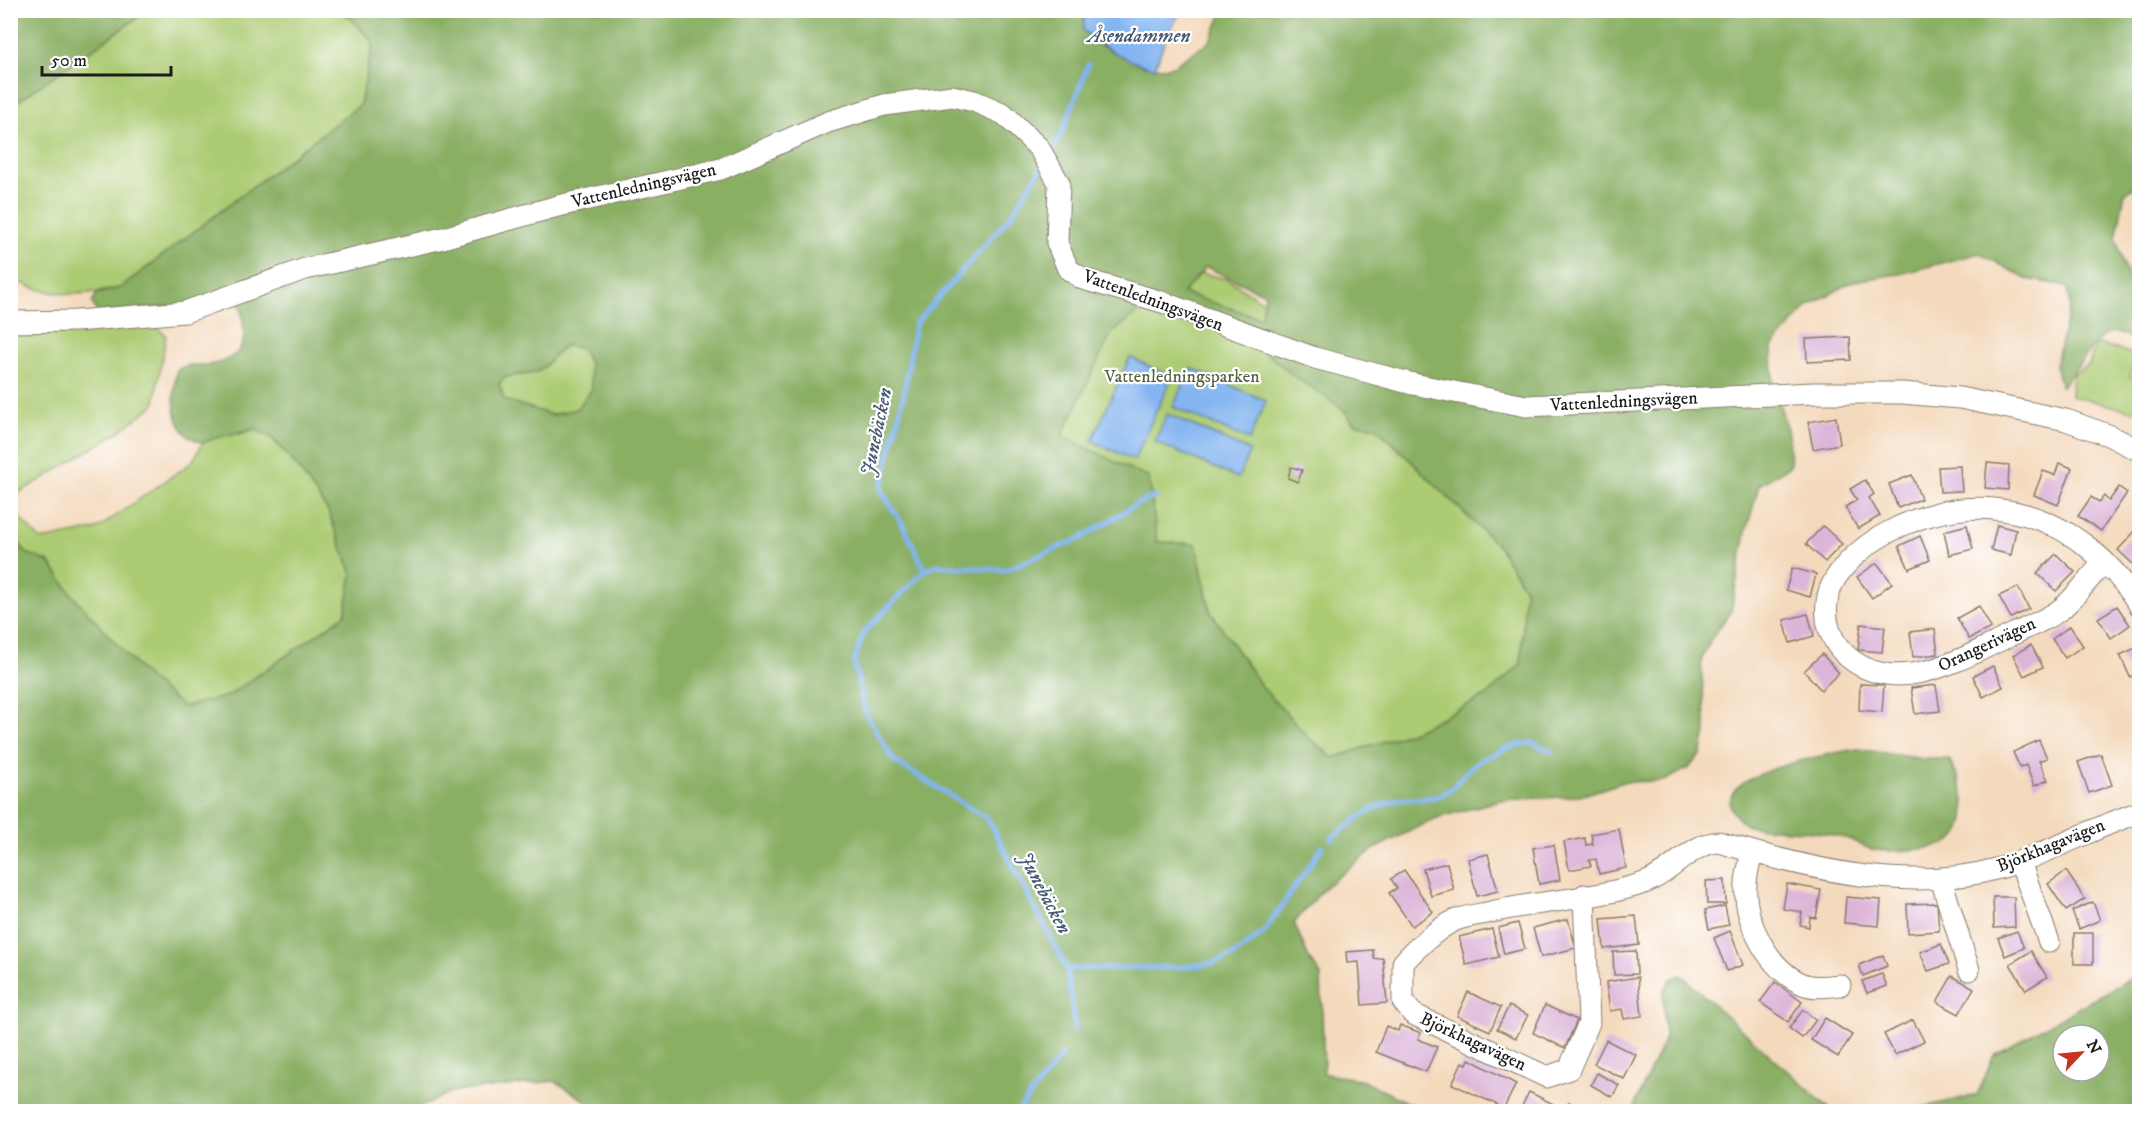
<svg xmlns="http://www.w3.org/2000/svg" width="2150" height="1122" viewBox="0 0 2150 1122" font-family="'IM FELL DW Pica',serif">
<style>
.green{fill:#accb72;stroke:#647447;stroke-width:1.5}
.forest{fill:#89af64;stroke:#526640;stroke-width:1.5;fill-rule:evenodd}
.water{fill:#84b5f0;stroke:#506886;stroke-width:1.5}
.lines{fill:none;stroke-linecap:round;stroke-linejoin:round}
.stream{stroke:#84b5f0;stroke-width:5}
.building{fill:#ddb5d9}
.minor-casing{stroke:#887b6c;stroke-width:23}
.minor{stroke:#fff;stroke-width:21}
.labels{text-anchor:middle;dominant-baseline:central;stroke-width:4.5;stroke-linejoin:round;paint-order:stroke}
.street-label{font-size:18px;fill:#1c1c1c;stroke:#fff}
.park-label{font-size:18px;fill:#56623e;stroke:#fff}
.water-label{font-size:20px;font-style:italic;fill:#465971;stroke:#fff}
</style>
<rect width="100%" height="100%" fill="#fff"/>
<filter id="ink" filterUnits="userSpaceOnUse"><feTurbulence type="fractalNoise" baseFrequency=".0167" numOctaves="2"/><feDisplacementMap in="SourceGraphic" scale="12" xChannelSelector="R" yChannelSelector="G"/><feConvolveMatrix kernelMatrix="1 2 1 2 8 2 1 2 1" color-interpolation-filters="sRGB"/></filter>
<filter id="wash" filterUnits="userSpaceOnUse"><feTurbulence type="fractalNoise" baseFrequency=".008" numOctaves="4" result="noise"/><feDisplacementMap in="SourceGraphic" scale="24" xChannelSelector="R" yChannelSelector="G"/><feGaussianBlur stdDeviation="1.35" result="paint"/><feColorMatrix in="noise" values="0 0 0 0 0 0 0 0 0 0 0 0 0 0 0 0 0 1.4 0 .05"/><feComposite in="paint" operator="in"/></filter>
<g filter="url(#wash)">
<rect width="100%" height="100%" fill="#f4dabd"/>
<g class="green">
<path d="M147 11H340L350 17 373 43 360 105 120 288C93 294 64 297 37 289 24 285 25 282 11 283L10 106Z"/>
<path d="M1003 11H1140L1116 254 1227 279 1325 341 1305 383 1343 409 1354 423 1376 427 1499 547 1525 589 1521 664 1486 696 1412 732 1333 758 1307 736 1262 687 1210 611 1196 544 1157 542 1149 478 1011 421Z"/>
<path d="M155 326 166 335C163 359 157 380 155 404L119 432 11 498V336Z"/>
<path d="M2099 344 2133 354 2135 357 2130 376 2137 380 2139 389 2135 409 2133 411 2071 396 2073 374 2089 365 2095 346Z"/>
<path d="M568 345 582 348 589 363 592 389 577 409 552 415 504 400 499 384 504 378C515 373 529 377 538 371 551 364 554 350 568 345Z"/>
<path d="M255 429 272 438 297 466 328 511 352 574 345 615 228 696 183 707 142 672 73 596 49 562 26 553 11 531 10 499 22 521 41 540 97 529 192 462 203 443 222 434H240Z"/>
</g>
<g class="forest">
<path d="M11 10H147V11L11 106Z"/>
<path d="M340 11H1085L1083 30 1098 44 1112 51 1144 66 1163 68 1173 66 1210 41 1223 11H2139V185L2125 193 2116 238 2127 276 2139 293V344C2110 321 2100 335 2083 360 2076 369 2068 378 2061 387L2055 366 2070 306 2067 286 2026 279 1980 253 1904 273 1854 281 1808 306 1772 347 1773 381 1788 433 1790 466 1759 485 1746 532 1731 611 1711 639 1701 661 1706 733 1701 754 1689 768 1664 781 1624 782 1580 796 1500 800 1434 819 1374 849 1325 887 1294 923 1310 960 1321 975 1324 1074 1359 1079 1425 1111 603 1112 555 1081 451 1092 413 1111H11L10 531 26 553 49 562 73 596 142 672 183 707 228 696 345 615 352 574 328 511 297 466 272 438 255 429C235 435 223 434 203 443 198 441 190 438 186 434 171 417 173 390 177 370 192 361 199 367 214 364 249 356 247 334 240 305L219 294 187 305 98 313 92 303 96 294 120 288 360 105 373 43 350 17ZM1206 267 1265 294 1261 318 1183 293ZM1155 299 1230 324 1298 379 1343 409 1354 423 1376 427 1499 547 1525 589 1521 664 1486 696 1412 732 1333 758 1307 736 1262 687 1210 611 1196 544 1157 542 1149 478 1062 436 1111 334ZM567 345 582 349 589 363 592 389 577 409 552 415 504 400 499 384 504 378C515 373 529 377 538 371 551 364 554 351 567 345Z"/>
<path d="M1858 749 1923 759H1949C1961 779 1974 818 1955 838 1944 850 1891 852 1875 850 1864 849 1855 840 1845 838 1814 829 1780 831 1748 826 1679 779 1831 753 1858 749Z"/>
<path d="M1681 975 1832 1111H1632L1665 1038 1663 992 1671 979Z"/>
<path d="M2137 975H2139V1111H1904L1977 1095 1994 1055ZM2063 1035H2099V1071H2063Z"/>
</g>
<g class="water">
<path d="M1085 11V10L1181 11 1165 40 1155 68C1129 63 1103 48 1083 30Z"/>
<path d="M1130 357 1172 377 1134 460 1092 441Z"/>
<path d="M1191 368 1266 401 1249 440 1173 407Z"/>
<path d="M1167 414 1250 451 1238 478 1155 442Z"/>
</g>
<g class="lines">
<g class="stream">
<path d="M1048 156 1061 136 1088 65"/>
<path d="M1042 166 1013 213 915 324 904 394 881 490 904 527 925 570 864 632 854 662 865 712 893 760 988 819 1067 969 1075 1030"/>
<path d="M925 570 937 565 1005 570 1081 538 1140 502 1156 497"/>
<path d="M1331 839C1349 824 1373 805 1398 800 1411 798 1432 800 1443 794 1455 788 1460 778 1469 769 1478 759 1518 742 1532 743 1539 744 1544 750 1552 751"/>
<path d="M1067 969 1185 967 1213 963 1234 955 1264 932 1322 847"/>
<path d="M1017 1112 1062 1055"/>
</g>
</g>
<g id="blocks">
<g class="building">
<path d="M1850 337 1851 360 1807 362 1806 339Z"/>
<path d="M1836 417 1840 444 1813 449 1808 422Z"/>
<path d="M1987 463 2009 465 2008 490 1985 488Z"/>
<path d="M2059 463 2072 468 2058 505 2034 495 2043 471 2055 475Z"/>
<path d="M1960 466 1962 491 1940 492 1938 467Z"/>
<path d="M1291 467 1302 470 1298 482 1288 478Z"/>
<path d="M1912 475 1921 499 1898 508 1889 484Z"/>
<path d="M1865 480 1874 494 1869 498 1880 516 1858 529 1845 507 1857 500 1850 489Z"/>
<path d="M2119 487 2127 493 2101 531 2078 516 2091 497 2099 502 2104 496 2109 501Z"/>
<path d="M1967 525 1973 549 1949 555 1944 531Z"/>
<path d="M1997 525 2016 530 2011 555 1991 550Z"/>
<path d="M1823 526 1842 544 1825 562 1806 544Z"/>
<path d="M2136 530 2140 534V562L2135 566 2118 550Z"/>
<path d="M1920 536 1930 560 1909 569 1899 546Z"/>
<path d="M2056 554 2075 572 2056 591 2037 573Z"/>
<path d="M1877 563 1892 583 1872 598 1857 577Z"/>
<path d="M1792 568 1816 574 1810 597 1786 590Z"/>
<path d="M2018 587 2029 609 2011 618 1999 596Z"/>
<path d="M1979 606 1991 628 1969 639 1957 618Z"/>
<path d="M2117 606 2130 625 2111 638 2098 618Z"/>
<path d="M1808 614 1814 636 1790 643 1784 620Z"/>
<path d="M1861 624 1885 627 1882 652 1858 650Z"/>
<path d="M2070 626 2083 646 2065 658 2052 639Z"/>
<path d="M1935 629 1938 654 1913 657 1910 632Z"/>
<path d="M2031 645 2043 667 2024 676 2013 655Z"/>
<path d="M2140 646V672L2130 677 2120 655Z"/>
<path d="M1822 654 1839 673 1821 690 1804 671Z"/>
<path d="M1993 666 2003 687 1983 697 1973 676Z"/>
<path d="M1860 684 1884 685 1882 712 1859 710Z"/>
<path d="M1936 685 1940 711 1915 714 1911 688Z"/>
<path d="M2039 740 2047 758 2039 761 2048 780 2034 786 2026 765 2020 768 2013 752Z"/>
<path d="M2101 754 2112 785 2089 793 2078 762Z"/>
<path d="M1619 829 1626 868 1599 874 1596 859 1589 860 1591 866 1569 870 1564 842 1585 838 1586 845 1593 844 1591 834Z"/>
<path d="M1554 845 1560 880 1539 884 1533 848Z"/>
<path d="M1488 854 1498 891 1477 896 1468 859Z"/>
<path d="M1447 863 1454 890 1431 896 1423 869Z"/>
<path d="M1404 870 1433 912 1412 926 1389 893 1397 888 1391 879Z"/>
<path d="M2066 871 2085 899 2066 911 2048 884Z"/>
<path d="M1725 880 1726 904H1707L1706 881Z"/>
<path d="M1787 884 1821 890 1816 918 1810 917 1809 927 1800 925 1802 912 1783 909Z"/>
<path d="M1846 897 1881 900 1879 926 1844 923Z"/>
<path d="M1993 897H2014L2015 927 1994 928Z"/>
<path d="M2093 902 2100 920 2079 929 2072 911Z"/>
<path d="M1937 903 1939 931 1908 933 1907 904Z"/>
<path d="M1725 906 1729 925 1709 929 1705 910Z"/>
<path d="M1636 916 1639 945 1604 949 1601 919Z"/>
<path d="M1568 919 1576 948 1541 957 1533 928Z"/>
<path d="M1518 923 1525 949 1504 954 1498 928Z"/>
<path d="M1492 929 1499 957 1466 965 1459 937Z"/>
<path d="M1730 931 1743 965 1727 971 1714 938Z"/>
<path d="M2017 931 2024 948 2005 956 1998 938Z"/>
<rect x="2074" y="933" width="19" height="31"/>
<path d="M1941 944 1949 964 1928 971 1920 952Z"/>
<path d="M1373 950 1374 959 1383 958 1387 1003 1362 1005 1359 962 1347 963 1346 952Z"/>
<path d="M1636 951 1637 974 1614 975 1613 952Z"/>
<path d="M2031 951 2047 977 2026 990 2010 964Z"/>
<path d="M1883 955 1887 966 1863 976 1859 965Z"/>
<path d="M1882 974 1887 986 1867 993 1862 981Z"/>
<path d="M1952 976 1974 988 1959 1014 1937 1002Z"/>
<path d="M1638 977 1642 1016 1624 1019 1622 1009 1610 1011 1606 982Z"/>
<path d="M1775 982 1802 1002 1788 1022 1760 1002Z"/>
<path d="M1468 992 1501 1007 1490 1031 1457 1016Z"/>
<path d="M1545 1005 1577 1020 1565 1048 1533 1033Z"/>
<path d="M1509 1006 1528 1015 1516 1038 1497 1029Z"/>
<path d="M1803 1010 1816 1020 1802 1038 1789 1028Z"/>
<path d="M1825 1018 1852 1035 1838 1057 1811 1040Z"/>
<path d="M1913 1020 1924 1041 1895 1055 1884 1034Z"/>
<path d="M1400 1025 1421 1033 1418 1039 1437 1047 1426 1072 1376 1052 1386 1026 1398 1031Z"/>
<path d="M1606 1040 1636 1055 1624 1079 1594 1064Z"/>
<path d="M1469 1059 1516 1084 1504 1108 1452 1084 1462 1062 1467 1064Z"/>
<path d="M1597 1073 1619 1085 1612 1097 1591 1085Z"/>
<path d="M1529 1092 1565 1110 1569 1102 1585 1110 1584 1112H1519Z"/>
</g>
</g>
</g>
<g filter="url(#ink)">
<use href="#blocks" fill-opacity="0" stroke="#887b6c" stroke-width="1.5"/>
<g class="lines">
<defs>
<g id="minor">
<path d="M10 322 76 321 185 312 305 269 443 238 558 206 721 169 828 122 884 105 952 96 974 101 1004 114 1039 148 1059 183 1057 243 1068 269 1083 279 1162 302 1315 358 1413 384 1526 406 1814 393H1902L1960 398 2066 420 2108 435 2140 451"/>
<path d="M2104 562C2090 577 2077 596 2061 609 2047 620 2025 628 2009 636 1961 659 1897 698 1848 657 1830 642 1823 619 1828 596 1834 570 1863 546 1885 534 1982 480 2082 514 2140 606"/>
<path d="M1752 852C1750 863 1746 874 1746 884 1743 921 1769 970 1803 984 1815 989 1828 986 1840 985"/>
<path d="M2020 862 2049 942"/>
<path d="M1941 879 1969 970"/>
<path d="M1584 895 1589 1023 1569 1069 1547 1077 1413 1014 1403 1002V963C1414 950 1440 926 1456 920 1466 916 1477 915 1487 913 1537 901 1597 899 1644 883 1672 873 1689 844 1719 842 1808 869 1908 894 2000 868 2048 854 2092 828 2140 812"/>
</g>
</defs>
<use href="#minor" class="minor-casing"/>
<use href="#minor" class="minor"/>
</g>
</g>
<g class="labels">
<g class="street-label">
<text transform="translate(644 186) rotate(-13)">Vattenledningsvägen</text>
<text transform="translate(1153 301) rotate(20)">Vattenledningsvägen</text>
<text transform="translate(1624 402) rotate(-3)">Vattenledningsvägen</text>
<text transform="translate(1987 645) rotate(-25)">Orangerivägen</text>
<text transform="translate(2051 846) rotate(-22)">Björkhagavägen</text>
<text transform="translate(1473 1042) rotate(25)">Björkhagavägen</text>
</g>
<g class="park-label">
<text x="1182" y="377">Vattenledningsparken</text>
</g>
<g class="water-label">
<text x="1139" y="36">Åsendammen</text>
<text transform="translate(877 432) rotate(-78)">Junebäcken</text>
<text transform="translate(1044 893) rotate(62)">Junebäcken</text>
</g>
</g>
<rect width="2150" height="1122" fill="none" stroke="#fff" stroke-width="36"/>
<g transform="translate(2081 1053) rotate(64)"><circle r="28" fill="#ffffff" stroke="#a4a4a4" stroke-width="1.5"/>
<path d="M0-4.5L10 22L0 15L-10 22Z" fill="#c8321e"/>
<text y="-9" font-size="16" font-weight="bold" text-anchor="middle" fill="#1c1c1c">N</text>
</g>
<path d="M42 66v9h129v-9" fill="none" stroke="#1c1c1c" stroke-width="3"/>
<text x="51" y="66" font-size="18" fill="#1c1c1c" stroke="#ffffff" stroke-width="4.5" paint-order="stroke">50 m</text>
</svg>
